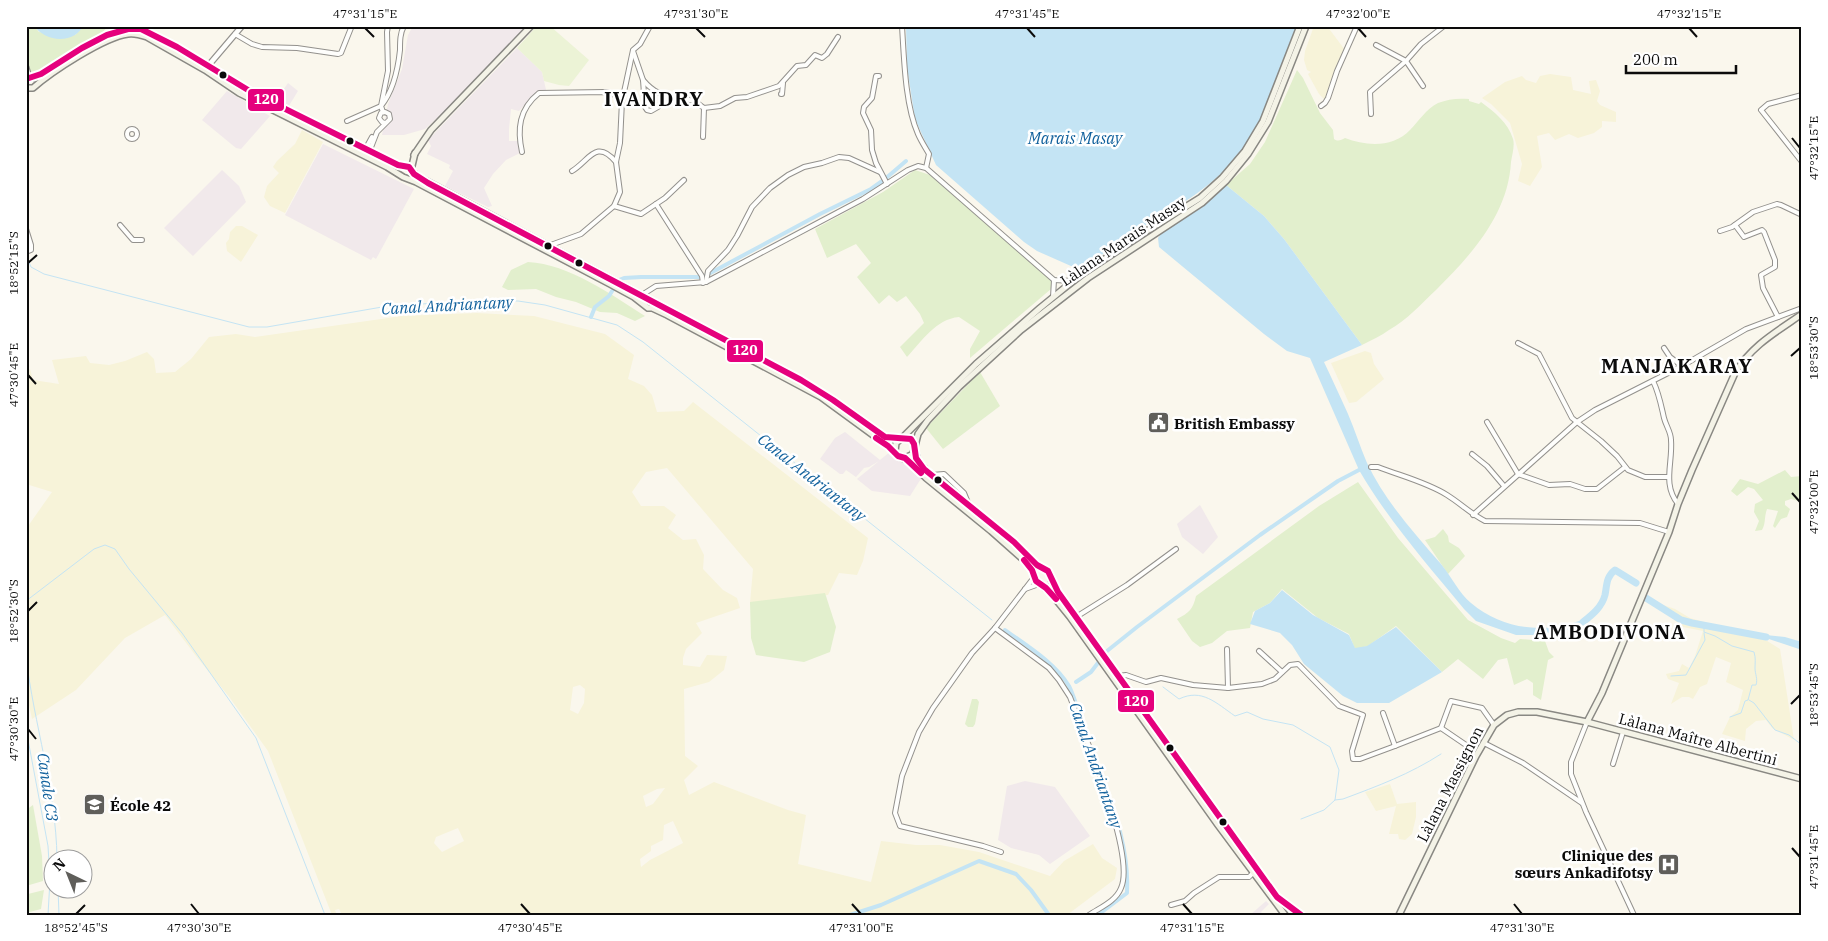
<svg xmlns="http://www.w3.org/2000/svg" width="1828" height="941" viewBox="0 0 1828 941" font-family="'IBM Plex Serif',serif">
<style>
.industrial{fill:#f1e9eb}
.farmland{fill:#f7f3d9;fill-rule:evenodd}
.green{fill:#e2efcd}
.pitch{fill:#ecf3d6}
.water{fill:#c4e4f4}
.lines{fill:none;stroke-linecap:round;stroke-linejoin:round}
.stream{stroke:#c4e4f4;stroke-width:1}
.canal{stroke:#c4e4f4;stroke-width:4}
.river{stroke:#c4e4f4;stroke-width:7}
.minor-casing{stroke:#93918d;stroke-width:6}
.tertiary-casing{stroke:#93918d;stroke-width:7}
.secondary-casing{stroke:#898883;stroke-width:8}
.minor{stroke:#fefefc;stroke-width:4}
.tertiary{stroke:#fefefc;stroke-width:4.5}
.secondary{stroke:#f4f3e7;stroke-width:5}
.bus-1-casing{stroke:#fff;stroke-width:10}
.bus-1{stroke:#e5007d;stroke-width:6}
.ticks{fill:none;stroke:#0b0b0b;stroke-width:2}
.bus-dot{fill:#0b0b0b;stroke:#fff;stroke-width:2}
.labels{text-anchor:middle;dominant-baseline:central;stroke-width:5;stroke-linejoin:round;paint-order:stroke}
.street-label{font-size:15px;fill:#0b0b0b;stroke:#fff}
.poi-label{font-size:15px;font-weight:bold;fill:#0b0b0b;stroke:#fff;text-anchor:start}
.water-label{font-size:16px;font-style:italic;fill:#13629d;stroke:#fff}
.district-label{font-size:20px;font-weight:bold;letter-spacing:1px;fill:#0b0b0b;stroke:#fff}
.line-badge{stroke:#fff;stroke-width:2}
.badge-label{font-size:14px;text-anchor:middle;font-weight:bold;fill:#fff}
.neatline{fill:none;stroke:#0b0b0b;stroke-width:2}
.ticks-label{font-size:12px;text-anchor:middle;fill:#0b0b0b}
</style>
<rect width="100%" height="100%" fill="#faf7ed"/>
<g class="industrial">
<path d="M413 26H528L460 97 425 129 404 135H382L388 104 402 69 408 35Z"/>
<path d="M517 48 542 72 546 90 538 91 519 111 511 109 509 129V141H518L520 153 506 160 493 174 484 188 492 206 488 207 445 186 453 171 449 168 450 165 427 154 431 146 428 140Z"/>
<path d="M288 83 298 91 287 109 275 102Z"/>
<path d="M227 91 270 116 241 149 236 148 202 120Z"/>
<path d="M323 144 414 189 376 259 373 257 371 260 285 215Z"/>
<path d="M222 170 239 186 246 202 193 256 164 228Z"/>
<path d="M845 432 880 460 890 452 897 456 922 477 910 496 872 491 857 479 879 461 869 467 864 468 856 477 846 470 843 474H840L820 459 835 438Z"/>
<path d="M1200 505 1218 537 1203 554 1182 537 1177 524Z"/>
<path d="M1025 781 1055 787 1090 836 1050 864 1039 855 1011 848 998 840 1007 786Z"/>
<path d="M1266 901 1269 904 1261 912 1263 915H1250Z"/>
</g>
<g class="farmland">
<path d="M1314 26H1327L1345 50 1326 98 1324 99 1319 94 1308 74 1311 72 1307 70 1304 60 1305 51Z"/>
<path d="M1550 74 1571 77 1573 90 1591 94 1589 81 1596 80 1600 91 1597 101 1600 105 1616 112V122L1602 121V127L1594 133 1578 138 1569 134 1555 140 1549 133 1537 136 1542 167 1530 186 1518 181 1522 164 1510 123 1491 104 1482 98 1505 82 1522 76 1526 80 1536 83 1540 76Z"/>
<path d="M302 130 323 142 285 213 270 206 264 197 267 186 279 173 273 167 277 161 295 144Z"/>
<path d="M236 226H242L258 235 241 262 227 251 226 243 229 239 230 232Z"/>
<path d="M477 313 534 316 605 334 634 355 628 379 644 386 652 395 657 412 684 411 693 402 868 538 863 561 857 575 839 573 828 595 750 603 753 569 667 468 646 472 632 492 641 506H664L676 515 668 528 683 540 696 539 704 555 703 569 723 590 737 598 740 608 696 623 702 633 686 649 683 658V665L700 667 707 655 727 656 724 670 709 682 684 689 685 756 698 766 684 780 689 795 714 782 788 810 806 815 798 864 871 882 881 841 916 845H940L979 852 1050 876 1064 861 1093 844 1102 858 1117 868 1115 879 1067 915H342L339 909 335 910 337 915H332L268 751 230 698 196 656 165 615 125 638 76 690 32 719 26 691V529L52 492 26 484V372L30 369 33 380 59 384 52 360 86 356 90 363 109 365 125 361 147 352 154 359 156 373 175 372 191 359 209 337 236 334 255 337 402 316ZM580 685 585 689 584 703 578 714 570 710 573 687ZM665 788 653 804 646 807 643 796 657 789ZM673 821 683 843 650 860 641 867 640 859 651 851V846L663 840 664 825ZM458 828 464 841 442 852 434 843 436 837Z"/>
<path d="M1365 351 1371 353 1374 364 1384 379 1356 402 1349 403 1331 363Z"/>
<path d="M1663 605 1675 609 1690 618 1764 639 1780 649 1794 740 1772 728 1766 720 1756 721 1746 729 1745 741 1722 734 1730 717 1738 710 1743 690 1726 682 1731 663 1716 657 1707 684 1700 687 1693 699 1689 697H1682L1671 704 1679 683 1668 679 1666 674 1679 671 1682 664 1689 668 1695 656 1703 631 1683 627 1667 614Z"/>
<path d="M1390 784 1397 804 1416 802V817L1412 834 1405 840 1399 839 1398 834H1389L1396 806 1376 811 1365 792Z"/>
</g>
<g class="green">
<path d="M26 26H34L39 32 75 35 84 26H108L96 40 35 76 31 75 26 63Z"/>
<path d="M1297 70 1303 78 1320 113 1333 130 1334 139C1338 142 1341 140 1345 138 1366 146 1393 148 1410 130 1419 121 1426 109 1438 103 1448 99 1458 98 1469 99V101L1479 104 1481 102C1494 112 1508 122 1513 139 1515 146 1512 155 1511 162 1508 215 1471 255 1436 290 1421 304 1407 320 1389 330 1381 336 1371 340 1362 345L1284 239 1264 216 1226 185 1250 164 1265 142Z"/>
<path d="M915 170 930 175 1052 281 1051 289 970 358V349L980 331 959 317C936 319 922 341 907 357L900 347 924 323 920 314 906 296 897 302 889 295 879 304 857 277 871 263 856 244 827 258 815 229 883 192Z"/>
<path d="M528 262C569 264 612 295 645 316L635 321 617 313 600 312 576 302 556 297 536 289 508 290 502 287 511 270Z"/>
<path d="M980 372 1000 406 943 449 926 428Z"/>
<path d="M1785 470 1791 477 1802 476V502L1791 499 1785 501V505L1790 509 1787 517 1781 519 1775 528 1773 526 1778 511 1767 509C1764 517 1766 523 1762 530L1755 531 1759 521 1754 512 1755 504 1763 500 1754 489 1748 487 1737 496 1731 491 1740 479 1758 484Z"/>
<path d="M1358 482 1398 538 1468 620 1501 638 1515 643 1520 639 1545 641 1549 652 1554 657 1548 660 1541 700 1533 695V683L1527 679 1514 685 1507 658 1498 660 1483 679 1458 659 1442 672 1396 626 1368 646 1355 649 1349 634 1318 618 1282 589 1270 603 1253 612 1250 628 1227 631 1212 643 1200 647 1192 641 1177 619C1189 613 1193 609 1196 596L1319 506Z"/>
<path d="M1443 529 1448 536 1449 542 1459 548 1465 556 1448 574 1425 540 1435 537Z"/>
<path d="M825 593 836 627 830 652 804 662 756 655 751 638 750 602Z"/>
<path d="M972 699H977L979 702 975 724 973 727H968L965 724Z"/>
<path d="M33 805 42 856 43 881 26 886V810Z"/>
<path d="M26 886 28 894 44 890 41 909 26 913Z"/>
</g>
<path class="pitch" d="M537 26H550L589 60 569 86 559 85 544 81 542 72 517 48Z"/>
<g class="water">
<path d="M34 26H84C81 29 78 33 75 35 61 43 43 38 34 26Z"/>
<path d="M906 26H1297C1282 69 1268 114 1241 151 1210 192 1174 207 1133 233 1115 245 1098 258 1080 270L1037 251 1024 242 936 165 915 119 907 67Z"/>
<path d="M1226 185 1264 216 1284 239 1362 345 1324 362C1332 379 1340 396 1348 414 1355 430 1360 447 1367 463 1385 501 1414 533 1441 564 1451 576 1459 593 1471 603 1503 630 1544 634 1582 620L1583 622 1571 629 1534 635H1516L1476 621 1464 609C1427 564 1388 520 1359 470L1310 358 1287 351 1264 334 1159 247 1158 238 1163 231 1201 208Z"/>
<path d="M1282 590 1313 615 1349 635 1355 648 1367 646 1396 627 1442 672 1389 703H1357L1343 696 1304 664 1292 645 1280 633 1250 624 1255 611 1270 603Z"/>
<path d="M1766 635 1785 637 1802 642V650L1766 638Z"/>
</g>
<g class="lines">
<g class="stream">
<path d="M26 255 31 267 44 274 249 327H267L382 307 435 303 518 301 545 305 617 325 643 342 992 620"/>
<path d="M26 601 94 549 105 545 115 549 129 569 182 633 256 738 325 915"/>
<path d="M1704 625V632L1715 636 1732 646 1754 652C1756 659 1755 662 1755 668 1755 674 1758 679 1756 685H1752L1748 700 1745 701 1741 713 1730 717"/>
<path d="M26 657C34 724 56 790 57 858"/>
<path d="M1671 676 1686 675 1705 640 1704 633"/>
<path d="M1163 687 1179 699C1202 688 1216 703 1235 716L1247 712 1263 719 1293 725 1330 747 1339 770 1335 800 1324 810 1301 819"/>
<path d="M1749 700 1754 703 1775 730 1789 735 1802 745"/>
<path d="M26 729 48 846 50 880 48 915"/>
<path d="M1335 800 1343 799C1378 786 1410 774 1441 754"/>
<path d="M58 888 59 915"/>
</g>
<g class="canal">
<path d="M591 317 595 307 609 296 619 280 624 278 641 277H703L820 214 871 189 885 179 906 161"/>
<path d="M1005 630C1027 646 1054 662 1069 686 1075 698 1079 714 1083 726"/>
<path d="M1076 682 1091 672 1107 651 1137 627 1260 535 1338 481 1359 470"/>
<path d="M850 915 881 905 979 861 1016 874 1031 890 1049 915"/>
<path d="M1098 915 1127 893C1129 859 1120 826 1108 794"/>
</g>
<g class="river">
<path d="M1646 598 1681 620 1692 623 1766 637"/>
<path d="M1583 622C1592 615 1602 607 1605 595 1607 585 1606 577 1615 570L1636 583"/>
</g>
<defs>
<g id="minor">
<path d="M902 26C904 57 905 105 918 134 921 141 925 147 929 154L926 168"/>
<path d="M235 34 252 44 262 47 297 48 338 54 341 53 351 28 350 26"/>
<path d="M1376 45 1406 61 1423 86"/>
<path d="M633 51 643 80 645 107 647 110 651 111 658 107 667 97"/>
<path d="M879 76H876L872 98 864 107 863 113 871 130 872 150 876 163 887 184"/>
<path d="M643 80C659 99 669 94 690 100 695 101 700 105 704 108L720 106 735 98 747 97 779 86 797 66 806 65 815 55 822 58 827 54 838 37"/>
<path d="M781 94H782L783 83"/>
<path d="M1802 95 1768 104 1761 110 1802 162"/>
<path d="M1321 106 1325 103 1328 98 1337 71 1357 26"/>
<path d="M383 112 381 106C394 90 398 69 400 50 400 41 400 33 404 26"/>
<path d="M1371 114 1370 92 1406 61 1421 44 1444 26"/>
<path d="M347 121 381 106 388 71 387 32 388 26"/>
<circle cx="132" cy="134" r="5"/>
<path d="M703 137 704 108"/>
<path d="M366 148 372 137"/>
<path d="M370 150 377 132 390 119 389 114 385 112 381 113 379 118 382 122 385 123"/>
<path d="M522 152C517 129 519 109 539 93L605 92 613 94 622 101"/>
<path d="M572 171C589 161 596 138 616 162"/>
<path d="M656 204 702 276 703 283"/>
<path d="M614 206 641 214 665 198 684 180"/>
<path d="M120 225 133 240H142"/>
<path d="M1735 225 1744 237 1762 230 1764 232 1775 260V267L1761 275 1763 288 1778 317"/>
<path d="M26 229 31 245V250L26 252"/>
<path d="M1720 231 1732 227 1753 212 1777 204 1781 205 1802 215"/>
<path d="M548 246 581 234 614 206 620 192 616 162 620 143 622 101 626 83 633 50 640 44 650 26"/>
<path d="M706 282 708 271 728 250 737 236 752 207 770 188 788 175 804 167 822 163 839 157 849 158 880 172"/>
<path d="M643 297 645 293 656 286 706 282 863 199 908 170 918 166 926 168 1054 280 1073 281"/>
<path d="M1053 297 1054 280"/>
<path d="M1518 343 1539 354 1572 418 1601 441 1617 456 1628 470 1645 477H1668"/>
<path d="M1664 348 1670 357 1682 366"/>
<path d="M1653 381C1659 393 1661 405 1664 418 1666 426 1671 432 1671 440 1673 463 1662 484 1678 504"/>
<path d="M1487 422 1518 474 1549 485 1570 484 1585 489H1597L1625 467"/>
<path d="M1472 454 1487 466 1504 486"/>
<path d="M1371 467H1378C1401 476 1426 482 1447 495 1460 503 1471 514 1485 521L1640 523 1669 532"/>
<path d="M932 475 944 474 964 493 969 505"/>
<path d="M1473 515 1577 422 1595 410 1682 366 1746 329 1802 308"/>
<path d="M1025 589 1039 584"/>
<path d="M1076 617 1127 585 1176 549"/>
<path d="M995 628 1049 668 1059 680 1070 697C1084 734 1136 855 1121 888 1116 901 1101 907 1089 915"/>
<path d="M1227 649 1228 688"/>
<path d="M1259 651 1282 672"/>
<path d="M1118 676 1126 675 1146 682 1161 678 1193 685 1228 688 1262 684 1275 679 1290 665 1298 664 1339 706 1363 715 1352 751 1353 759H1360L1395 746"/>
<path d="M1383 713 1395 746 1441 728 1466 745 1476 756"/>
<path d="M1587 722 1571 762V774L1586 812 1634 915"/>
<path d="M1441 728 1451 701 1482 708 1494 725"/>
<path d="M1484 743 1523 763 1582 803"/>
<path d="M1613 764 1623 732"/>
<path d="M1001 852 983 846 900 826 895 813 902 776 919 732 933 708 972 653 995 628 1035 576"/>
<path d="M1171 905 1185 901 1194 893 1219 877H1249L1252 874 1256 873"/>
</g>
<g id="tertiary">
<path d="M208 66 242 26"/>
<path d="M26 67 29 77"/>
</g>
<g id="secondary">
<path d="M34 78 82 48 107 35 128 29H141L177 47 253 93 398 165 407 167 411 170"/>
<path d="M26 79 29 77 34 78"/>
<path d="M26 88H33C51 72 104 37 128 34 135 33 141 35 147 37L205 70 239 93 387 167 403 177 416 182 610 284 634 297 648 308H652L667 315 821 397 888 446 898 456 910 462 926 478 991 531 1025 561 1032 570 1036 581 1049 591 1070 617 1218 825 1285 915"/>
<path d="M415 153 411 170 419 177 801 380 833 400 877 432 885 437 901 438"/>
<path d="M414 155 431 130 531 26"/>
<path d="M902 438 976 364 1040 308 1073 281 1129 242 1200 198 1222 178 1245 151 1263 121 1300 26"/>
<path d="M895 451 896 443 902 438 911 439 915 446"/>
<path d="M915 451 918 461 928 472 1014 542 1037 565 1048 571 1052 582 1058 592 1266 882 1277 897 1301 915"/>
<path d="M905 458 913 454 918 434 928 420 959 387 1021 330 1088 278 1202 203 1226 181 1248 154 1268 122 1306 26"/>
<path d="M1587 722 1602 693 1669 532 1678 504 1692 470 1735 373C1751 346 1776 332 1802 314"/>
<path d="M1399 915 1476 756 1494 725 1507 715 1518 712H1537L1587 722 1802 779"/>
</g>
</defs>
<use href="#minor" class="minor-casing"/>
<use href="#tertiary" class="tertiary-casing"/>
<use href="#secondary" class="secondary-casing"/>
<use href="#minor" class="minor"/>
<use href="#tertiary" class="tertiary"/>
<use href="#secondary" class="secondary"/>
<defs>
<g id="bus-1">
<path d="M26 79 41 74 82 48 107 35 128 29H141L177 47 253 93 398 165 409 167 414 174 428 183 801 380 833 400 885 437 911 439 914 444 916 458 924 469 1014 542 1037 565 1048 571 1058 592 1277 897 1301 915"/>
<path d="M876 438 888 446 898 456 905 458 921 473"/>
<path d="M1024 560 1032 570 1036 581 1046 588 1056 599"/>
</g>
</defs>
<use href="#bus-1" class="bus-1-casing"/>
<use href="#bus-1" class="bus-1"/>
</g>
<path class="ticks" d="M365 28 374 37M696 28 705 37M1027 28 1035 37M1358 28 1366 37M1689 28 1697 37M1792 138 1800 148M28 263 37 255M1791 356 1800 348M28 375 36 384M1792 493 1800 502M28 611 37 602M1791 704 1800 695M28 729 36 739M1792 848 1800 857M191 904 199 914M521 904 530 914M852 904 861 914M1183 904 1192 914M1514 904 1522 914M76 914 85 905"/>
<defs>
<symbol id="civic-square" viewBox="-11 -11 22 22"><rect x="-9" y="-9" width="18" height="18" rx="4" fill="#5f5e5a" stroke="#fff"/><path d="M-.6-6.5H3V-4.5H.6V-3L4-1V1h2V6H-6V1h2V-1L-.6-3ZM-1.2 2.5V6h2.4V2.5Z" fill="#fff"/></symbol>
<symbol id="university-square" viewBox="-11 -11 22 22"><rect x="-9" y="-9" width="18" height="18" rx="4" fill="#5f5e5a" stroke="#fff"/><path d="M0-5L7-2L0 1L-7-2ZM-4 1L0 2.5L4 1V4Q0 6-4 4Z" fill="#fff"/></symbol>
<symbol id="hospital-square" viewBox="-11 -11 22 22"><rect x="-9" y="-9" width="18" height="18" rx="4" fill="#5f5e5a" stroke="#fff"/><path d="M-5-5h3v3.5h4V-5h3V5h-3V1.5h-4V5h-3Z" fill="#fff"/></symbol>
</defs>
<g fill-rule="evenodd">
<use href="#civic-square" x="1146" y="410" width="25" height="25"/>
<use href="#university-square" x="82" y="792" width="25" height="25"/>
<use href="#hospital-square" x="1656" y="852" width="25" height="25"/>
</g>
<g class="bus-dot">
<circle cx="223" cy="75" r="4.5"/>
<circle cx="350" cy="141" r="4.5"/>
<circle cx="548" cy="246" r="4.5"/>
<circle cx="579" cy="263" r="4.5"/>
<circle cx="938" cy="480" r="4.5"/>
<circle cx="1170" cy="748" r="4.5"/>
<circle cx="1223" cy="822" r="4.5"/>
</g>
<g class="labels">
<g class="street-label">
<text transform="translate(1123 241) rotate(-34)">Làlana Marais Masay</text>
<text transform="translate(1698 739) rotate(15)">Làlana Maître Albertini</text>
<text transform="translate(1450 784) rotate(-63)">Làlana Massignon</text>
</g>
<g class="poi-label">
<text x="1174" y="423">British Embassy</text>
<text x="110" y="805">École 42</text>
<text x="1653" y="855" text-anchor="end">Clinique des<tspan x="1653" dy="17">sœurs Ankadifotsy</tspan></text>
</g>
<g class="water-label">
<text x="1075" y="138">Marais Masay</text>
<text transform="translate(447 305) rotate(-3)">Canal Andriantany</text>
<text transform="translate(812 477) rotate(38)">Canal Andriantany</text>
<text transform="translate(1096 765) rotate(71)">Canal Andriantany</text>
<text transform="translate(48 787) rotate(82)">Canale C3</text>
</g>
<g class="district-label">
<text x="654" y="98">IVANDRY</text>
<text x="1677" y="365">MANJAKARAY</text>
<text x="1610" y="631">AMBODIVONA</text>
</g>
</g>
<g class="line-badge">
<rect x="247" y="88" width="38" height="24" rx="5" fill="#e5007d"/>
<rect x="726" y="339" width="38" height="24" rx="5" fill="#e5007d"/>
<rect x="1117" y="689" width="38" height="24" rx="5" fill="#e5007d"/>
</g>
<g class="badge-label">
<text x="266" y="104">120</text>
<text x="745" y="355">120</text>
<text x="1136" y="706">120</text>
</g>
<rect width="1828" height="941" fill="none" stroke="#ffffff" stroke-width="55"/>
<g transform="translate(68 874) rotate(317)"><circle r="24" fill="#ffffff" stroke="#9d9d9d"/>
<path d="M0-4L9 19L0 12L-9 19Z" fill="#5f5e5a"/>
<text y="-8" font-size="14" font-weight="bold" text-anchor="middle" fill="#0b0b0b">N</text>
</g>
<path d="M1626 65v8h110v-8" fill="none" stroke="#0b0b0b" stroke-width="2.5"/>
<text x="1633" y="65" font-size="15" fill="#0b0b0b" stroke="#ffffff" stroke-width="4" paint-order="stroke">200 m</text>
<rect x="28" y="28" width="1772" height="886" class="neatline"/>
<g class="ticks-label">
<text x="365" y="18">47°31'15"E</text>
<text x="696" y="18">47°31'30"E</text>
<text x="1027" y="18">47°31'45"E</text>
<text x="1358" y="18">47°32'00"E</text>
<text x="1689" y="18">47°32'15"E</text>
<text transform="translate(1814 148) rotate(-90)" y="4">47°32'15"E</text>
<text transform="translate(14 263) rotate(-90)" y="4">18°52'15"S</text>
<text transform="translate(1814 348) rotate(-90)" y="4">18°53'30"S</text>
<text transform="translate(14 375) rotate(-90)" y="4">47°30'45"E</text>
<text transform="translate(1814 502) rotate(-90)" y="4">47°32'00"E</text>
<text transform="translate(14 611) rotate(-90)" y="4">18°52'30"S</text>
<text transform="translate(1814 695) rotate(-90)" y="4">18°53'45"S</text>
<text transform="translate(14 729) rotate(-90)" y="4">47°30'30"E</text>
<text transform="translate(1814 857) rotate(-90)" y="4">47°31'45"E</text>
<text x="76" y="932">18°52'45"S</text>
<text x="199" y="932">47°30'30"E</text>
<text x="530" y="932">47°30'45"E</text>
<text x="861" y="932">47°31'00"E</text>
<text x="1192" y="932">47°31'15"E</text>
<text x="1522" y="932">47°31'30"E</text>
</g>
</svg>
